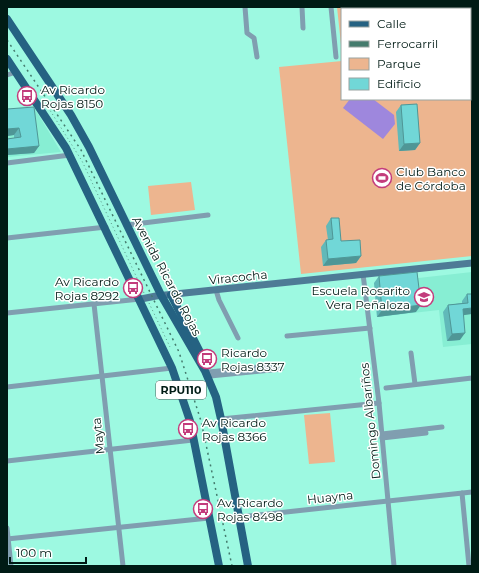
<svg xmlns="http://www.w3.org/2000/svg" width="479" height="573" viewBox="0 0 479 573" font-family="Montserrat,sans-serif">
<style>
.built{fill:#87eed3}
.green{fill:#edb58f}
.water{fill:#9e87dd}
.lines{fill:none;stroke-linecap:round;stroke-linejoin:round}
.path{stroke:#589787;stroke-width:1;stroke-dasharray:1 3;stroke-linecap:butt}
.street{stroke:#809eb0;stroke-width:5}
.secondary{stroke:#4e7b96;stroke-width:7}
.primary{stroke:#256282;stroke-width:8}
.rail{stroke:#447b6d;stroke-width:1.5;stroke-dasharray:2 4;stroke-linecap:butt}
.wall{fill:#61b9b9}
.shaded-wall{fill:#4f9696}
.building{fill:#71d7d7;stroke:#4f9696}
.labels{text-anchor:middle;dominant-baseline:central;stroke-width:3;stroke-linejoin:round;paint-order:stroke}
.shield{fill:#fff;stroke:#4c5f5b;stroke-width:1}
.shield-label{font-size:11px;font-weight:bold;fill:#001b15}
.poi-label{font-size:12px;fill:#001b15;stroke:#fff;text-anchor:start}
.street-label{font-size:12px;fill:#001b15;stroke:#fff}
</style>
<rect width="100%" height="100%" fill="#9df9e1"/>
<!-- built -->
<g class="built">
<polygon points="35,109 61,152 7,157 7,112"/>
<polygon points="472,272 472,344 443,347 439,310 377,317 374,283"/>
</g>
<!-- green -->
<g class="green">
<polygon points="337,7 441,7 441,9 342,9 342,54"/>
<polygon points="472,36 472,256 301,274 279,67 342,61 342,99 470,99 470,37"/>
<polygon points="191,182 195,210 151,215 148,186"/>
<polygon points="330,413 335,462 309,464 304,415"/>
</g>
<!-- water -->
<polygon class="water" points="350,99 373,99 394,115 395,124 383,139 343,108"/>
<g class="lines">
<!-- path -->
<g class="path">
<polyline points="7,50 9,53"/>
<polyline points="46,104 82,161 144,293"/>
<polyline points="149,303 170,347"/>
</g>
<!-- street -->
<g class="street">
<polyline points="245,7 247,33 254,38 257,57"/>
<polyline points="302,7 303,28"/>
<polyline points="331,7 336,57"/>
<polyline points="7,75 16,72"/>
<polyline points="7,163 70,155"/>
<polyline points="127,225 208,215"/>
<polyline points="7,238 106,227"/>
<polyline points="363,274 379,403 394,566"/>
<polyline points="216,290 219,300 238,338"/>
<polyline points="94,304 123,566"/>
<polyline points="7,313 140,299"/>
<polyline points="287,336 370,328"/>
<polyline points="411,353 415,384"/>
<polyline points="209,372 270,366"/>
<polyline points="210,376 281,369"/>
<polyline points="7,387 172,368"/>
<polyline points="386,388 472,378"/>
<polyline points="221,419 379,403"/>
<polyline points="382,434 442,427"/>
<polyline points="382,438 426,433"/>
<polyline points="7,461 193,440"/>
<polyline points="462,493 469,566"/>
<polyline points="239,517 472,492"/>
<polyline points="7,528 11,566"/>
<polyline points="7,539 209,518"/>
</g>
<!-- secondary -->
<polyline class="secondary" points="141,299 156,296 472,263"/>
<!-- primary -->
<g class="primary">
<polyline points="7,19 71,115 89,147 161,295 205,371 216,397 221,419 248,566"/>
<polyline points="7,59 66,148 172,368 190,421 219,566"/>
<polyline points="171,295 200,352"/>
</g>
<!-- rail -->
<polyline class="rail" points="7,40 81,150 179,352 201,421 232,566"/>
</g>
<!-- wall -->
<g class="wall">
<polygon points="401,105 420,143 415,150 399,151 396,112"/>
<polygon points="7,109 39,146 34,153 7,155 7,139 14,138 14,135 7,136"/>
<polygon points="331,218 341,241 361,256 356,263 323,266 321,247 326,240 328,240 326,226"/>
<polygon points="379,276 416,312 377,317 374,283"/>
<polygon points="472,277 472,291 471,279"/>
<polygon points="467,294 472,294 463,315 460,340 447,341 443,312 448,305 462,303 462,301"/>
</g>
<!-- shaded-wall -->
<g class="shaded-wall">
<polygon points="19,128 14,135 7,136 7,129"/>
<polygon points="420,143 415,150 399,151 404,144"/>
<polygon points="39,146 34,153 7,155 7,149"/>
<polygon points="361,256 356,263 323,266 328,259"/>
<polygon points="421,305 416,312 377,317 382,310"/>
<polygon points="472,308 472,314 458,316 463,309"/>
<polygon points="465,333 460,340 447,341 452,334"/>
</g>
<!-- building -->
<g class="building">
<polygon points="417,104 420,143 404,144 401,105"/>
<polygon points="34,107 39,146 7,149 7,139 21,137 19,128 7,129 7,109"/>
<polygon points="331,218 339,218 341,241 360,240 361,256 328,259 326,240 333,239"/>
<polygon points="417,272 421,305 382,310 379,276"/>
<polygon points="467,294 472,294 472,308 463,309 465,333 452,334 448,305 468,303"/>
</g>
<!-- icons -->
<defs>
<symbol id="bus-ring" viewBox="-11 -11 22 22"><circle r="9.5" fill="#fff" stroke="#c33c7c" stroke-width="1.5"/><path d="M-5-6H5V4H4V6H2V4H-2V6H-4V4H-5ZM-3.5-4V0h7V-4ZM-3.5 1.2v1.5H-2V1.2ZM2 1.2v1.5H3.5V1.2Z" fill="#c33c7c"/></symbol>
<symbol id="stadium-ring" viewBox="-11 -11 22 22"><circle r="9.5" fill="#fff" stroke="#c33c7c" stroke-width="1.5"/><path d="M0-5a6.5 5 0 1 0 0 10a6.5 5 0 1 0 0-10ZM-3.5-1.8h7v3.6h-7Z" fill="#c33c7c"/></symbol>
<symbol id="school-ring" viewBox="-11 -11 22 22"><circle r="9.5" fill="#fff" stroke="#c33c7c" stroke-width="1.5"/><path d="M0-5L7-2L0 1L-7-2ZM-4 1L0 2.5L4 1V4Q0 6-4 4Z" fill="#c33c7c"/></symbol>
</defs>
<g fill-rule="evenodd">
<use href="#bus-ring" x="16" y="85" width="22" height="22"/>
<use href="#stadium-ring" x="371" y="167" width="22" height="22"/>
<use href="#bus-ring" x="122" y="277" width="22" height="22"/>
<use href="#school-ring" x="413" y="286" width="22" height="22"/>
<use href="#bus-ring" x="196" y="348" width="22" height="22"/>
<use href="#bus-ring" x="177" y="418" width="22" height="22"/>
<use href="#bus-ring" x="192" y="498" width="22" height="22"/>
</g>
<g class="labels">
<!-- shield labels -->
<rect class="shield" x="156" y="381" width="50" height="18" rx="3"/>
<g class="shield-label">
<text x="181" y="390">RPU110</text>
</g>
<!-- poi labels -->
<g class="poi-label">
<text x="41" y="89">Av Ricardo<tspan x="41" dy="14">Rojas 8150</tspan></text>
<text x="396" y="171">Club Banco<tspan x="396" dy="14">de Córdoba</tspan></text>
<text x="119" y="281" text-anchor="end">Av Ricardo<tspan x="119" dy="14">Rojas 8292</tspan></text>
<text x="410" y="290" text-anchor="end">Escuela Rosarito<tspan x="410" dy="14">Vera Peñaloza</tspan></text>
<text x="221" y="352">Ricardo<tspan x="221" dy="14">Rojas 8337</tspan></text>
<text x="202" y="422">Av Ricardo<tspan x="202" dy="14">Rojas 8366</tspan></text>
<text x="217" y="502">Av. Ricardo<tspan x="217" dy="14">Rojas 8498</tspan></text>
</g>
<!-- street labels -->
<g class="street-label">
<text transform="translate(167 276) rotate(62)">Avenida Ricardo Rojas</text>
<text transform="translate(238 277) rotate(-6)">Viracocha</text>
<text transform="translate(370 421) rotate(-96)">Domingo Albariños</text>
<text transform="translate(98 436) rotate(-96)">Mayta</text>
<text transform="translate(330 497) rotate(-6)">Huayna</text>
</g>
</g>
<!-- border -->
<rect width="479" height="573" fill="none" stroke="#001b15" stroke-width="16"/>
<!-- legend -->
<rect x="341" y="8" width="130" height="92" fill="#ffffff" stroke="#99a4a1"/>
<rect x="349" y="21" width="20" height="6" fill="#256282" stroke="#99a4a1"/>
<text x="377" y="28" font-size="12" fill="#001b15">Calle</text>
<rect x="349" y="41" width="20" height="6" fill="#447b6d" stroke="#99a4a1"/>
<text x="377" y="48" font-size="12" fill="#001b15">Ferrocarril</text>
<rect x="349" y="58" width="20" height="12" fill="#edb58f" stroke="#99a4a1"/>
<text x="377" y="68" font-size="12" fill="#001b15">Parque</text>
<rect x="349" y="78" width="20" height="12" fill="#71d7d7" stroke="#99a4a1"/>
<text x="377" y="88" font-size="12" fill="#001b15">Edificio</text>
<!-- scale -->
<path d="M10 557v6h76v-6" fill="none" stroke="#001b15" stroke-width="2"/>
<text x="16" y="557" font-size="12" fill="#001b15" stroke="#ffffff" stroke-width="3" paint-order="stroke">100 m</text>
</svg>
